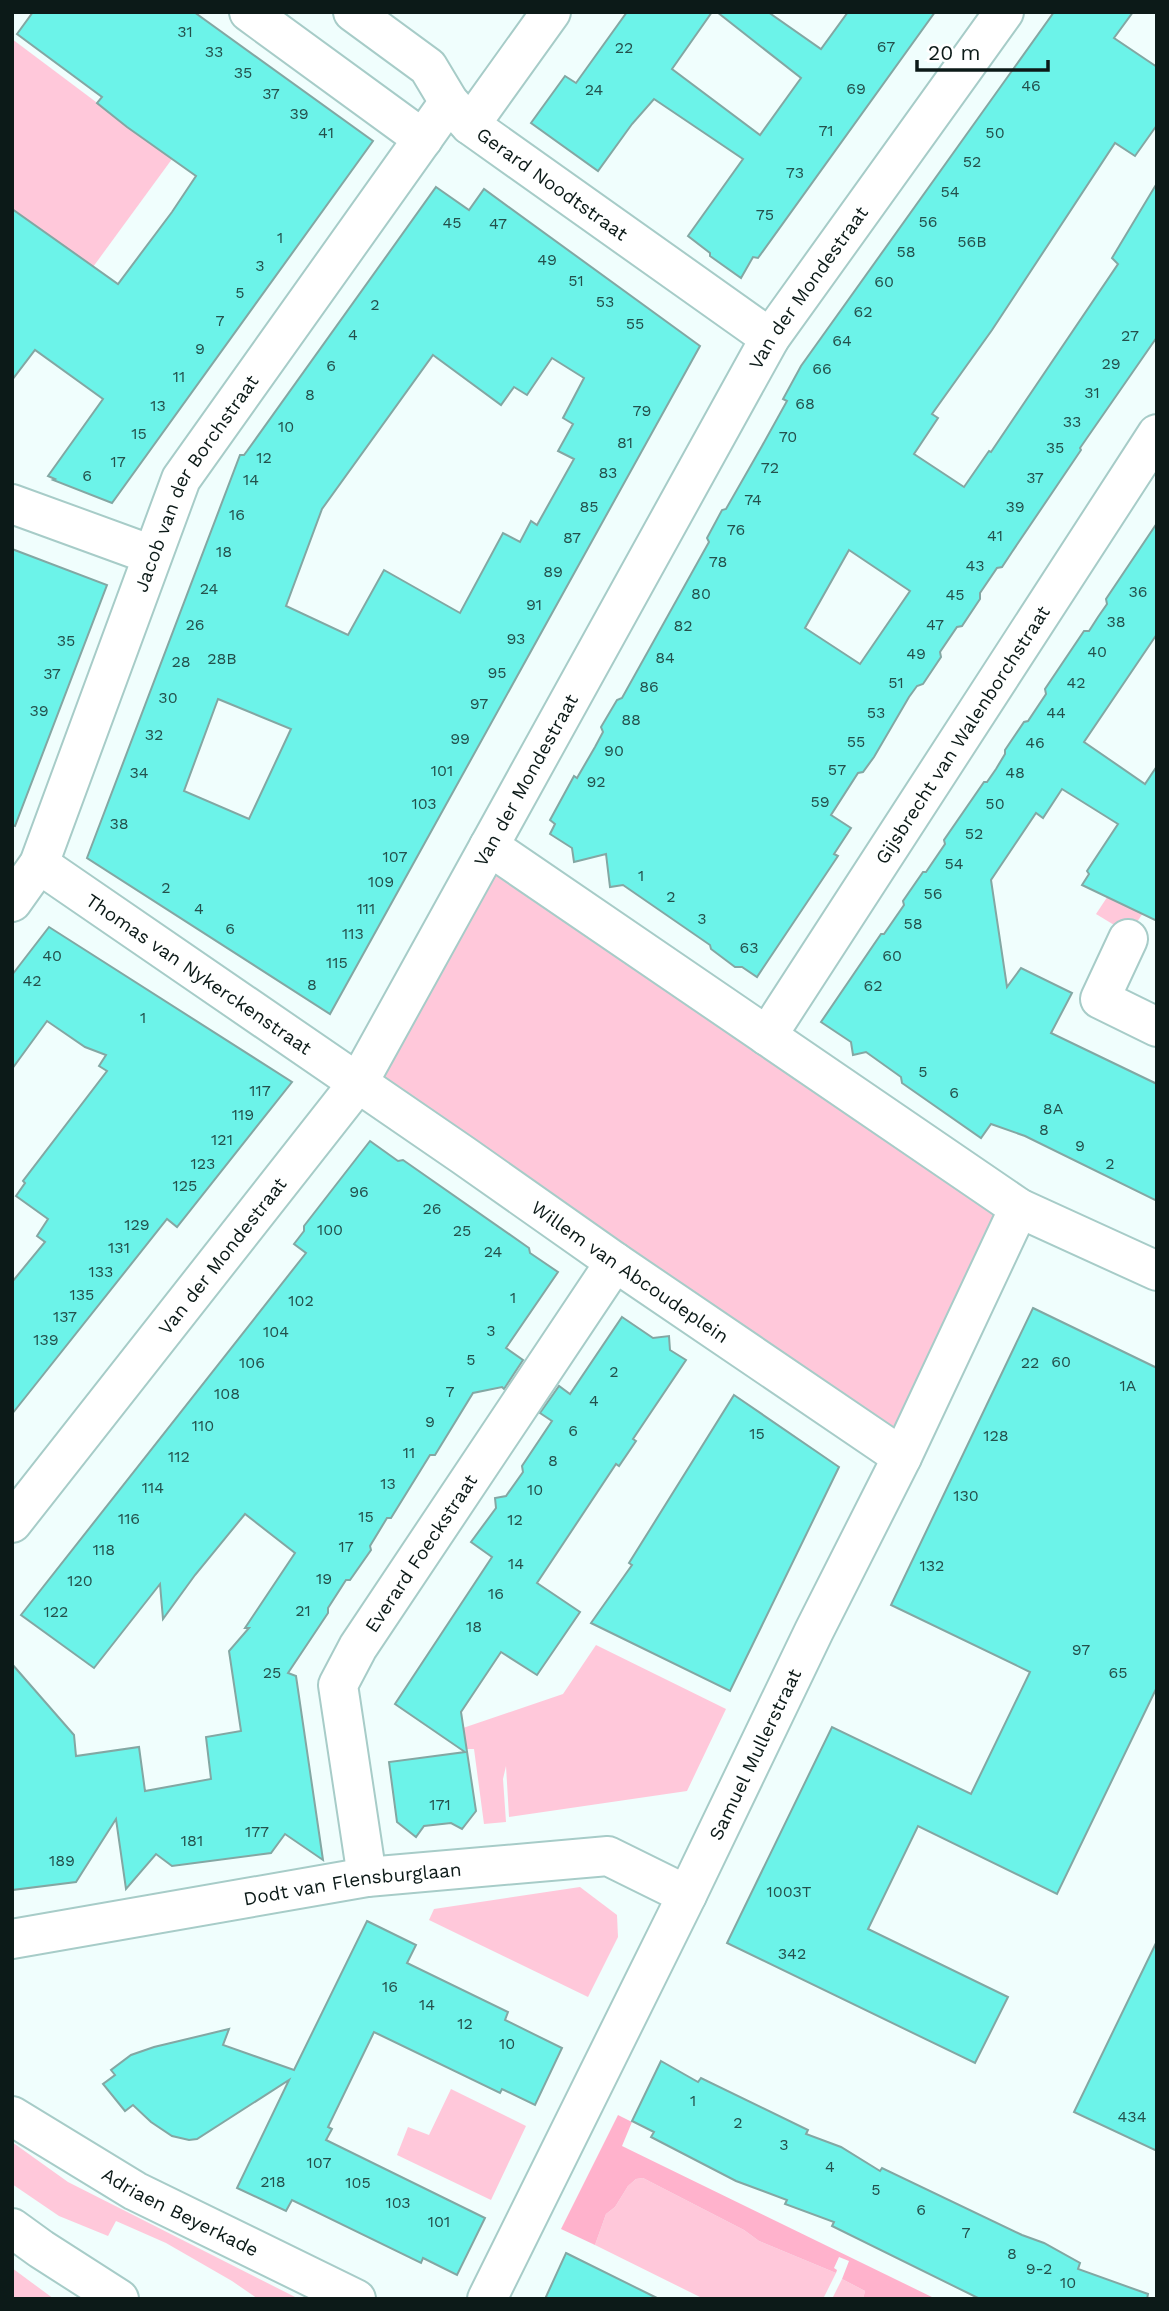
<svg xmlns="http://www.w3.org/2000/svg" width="1169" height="2311" viewBox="0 0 1169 2311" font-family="'Work Sans',sans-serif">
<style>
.green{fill:#ffc8da}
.forest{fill:#ffb2cc}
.building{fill:#6cf3e9;stroke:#83a7a3;stroke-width:2;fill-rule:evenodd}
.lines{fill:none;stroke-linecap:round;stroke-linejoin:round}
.minor-casing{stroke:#a7ccc8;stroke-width:42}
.major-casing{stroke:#a7ccc8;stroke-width:42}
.minor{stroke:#fff;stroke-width:38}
.major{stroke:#fff;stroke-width:38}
.labels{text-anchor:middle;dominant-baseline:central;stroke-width:5;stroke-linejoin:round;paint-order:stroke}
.number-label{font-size:16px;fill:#24504c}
.street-label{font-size:19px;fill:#0c1a18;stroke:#fff}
</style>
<rect width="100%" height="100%" fill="#f0fefd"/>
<!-- green -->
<g class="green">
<polygon points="12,39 172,159 93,267 12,209"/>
<polygon points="1157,822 1157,892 1129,934 1096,914"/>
<polygon points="489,846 1019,1208 902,1457 358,1083"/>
<polygon points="596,1645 726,1709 687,1791 509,1817 506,1766 503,1779 506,1822 484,1824 474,1749 467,1749 463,1728 563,1694"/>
<polygon points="580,1887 617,1915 618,1937 588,1997 429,1920 434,1909"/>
<polygon points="451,2089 526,2126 491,2200 397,2155 408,2127 429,2135"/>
<polygon points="12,2142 68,2182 299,2299 258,2299 232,2281 166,2243 116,2221 108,2236 59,2216 12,2184"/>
<polygon points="643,2178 744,2230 759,2241 836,2273 823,2299 704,2299 595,2245 606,2214 615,2207 628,2186 636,2179"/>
<polygon points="12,2268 54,2299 12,2299"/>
<polygon points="842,2279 865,2291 863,2299 832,2299"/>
</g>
<!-- forest -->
<polygon class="forest" points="618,2115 632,2122 622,2146 936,2299 863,2299 865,2291 842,2279 849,2261 839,2257 834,2268 837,2270 836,2273 759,2241 744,2230 643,2178 636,2179 628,2186 615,2207 606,2214 595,2245 561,2229"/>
<!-- building -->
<g class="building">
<polygon points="33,12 194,12 373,141 112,503 53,480 55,479 48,476 103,399 35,350 12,380 12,209 118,284 172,212 196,176 127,127 97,103 102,97 17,34"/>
<polygon points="627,12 712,12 672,69 760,135 801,78 717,12 768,12 821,49 848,12 935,12 758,258 753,257 741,278 710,256 710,253 688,236 743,159 654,99 632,124 598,171 531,123 565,76 576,83"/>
<path d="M 1054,12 L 1133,12 L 1114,38 L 1157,67 L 1157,125 L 1135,156 L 1115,143 L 992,330 L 932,414 L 938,418 L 914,454 L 964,487 L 989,451 L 991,452 L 1118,264 L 1112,258 L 1157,183 L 1157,337 L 1080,448 L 1081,450 L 1012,552 L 1002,567 L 997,568 L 980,593 L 980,599 L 962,626 L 957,627 L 940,652 L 941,657 L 923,684 L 917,686 L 909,697 L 874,757 L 863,772 L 858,773 L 831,815 L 851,828 L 834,854 L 838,856 L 757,977 L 742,967 L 735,967 L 711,949 L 710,945 L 623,885 L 610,887 L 606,854 L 574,862 L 572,848 L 550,834 L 555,824 L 550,820 L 574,776 L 577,778 L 595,747 L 603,732 L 601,727 L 617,700 L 622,698 L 709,542 L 707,538 L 722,510 L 726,509 L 762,446 L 787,401 L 783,399 L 801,366 ZM 849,550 L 910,591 L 860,664 L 805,628 Z"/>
<path d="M 436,187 L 469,210 L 484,189 L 700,346 L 330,1014 L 87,858 L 240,455 L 244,455 L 247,451 ZM 433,355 L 501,405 L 514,387 L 527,395 L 552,358 L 584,378 L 563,418 L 573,424 L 558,451 L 574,459 L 537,525 L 531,521 L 520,542 L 503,533 L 460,613 L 384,570 L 348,635 L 286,606 L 322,509 ZM 218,699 L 291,729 L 249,819 L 184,791 Z"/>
<polygon points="1157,523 1157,634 1084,742 1145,784 1157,766 1157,921 1082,885 1089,874 1087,871 1118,824 1062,789 1043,818 1036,813 991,880 1007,987 1021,968 1072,993 1051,1033 1157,1084 1157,1201 1025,1136 991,1124 981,1138 902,1083 901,1077 866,1052 853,1055 851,1042 821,1022 881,934 884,934 904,905 903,901 923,872 926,872 945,844 944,840 984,782 987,782 996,769 1005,754 1005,750 1024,722 1028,721 1046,694 1045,689 1084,631 1089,631 1098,617 1107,604 1106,599"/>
<polygon points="12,549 107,585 15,826 12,825"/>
<polygon points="49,927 292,1082 177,1227 167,1219 12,1414 12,1282 45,1242 37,1236 48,1219 16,1196 25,1183 23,1181 107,1071 99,1066 106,1055 85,1047 47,1021 12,1069 12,975"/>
<polygon points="370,1141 398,1161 403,1160 529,1248 530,1253 558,1272 506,1348 523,1360 504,1389 502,1387 473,1393 435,1455 430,1455 391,1518 387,1518 370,1546 371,1550 350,1580 346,1580 328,1608 328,1613 288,1673 296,1676 323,1860 285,1834 271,1853 172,1866 156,1854 126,1889 116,1819 76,1882 12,1890 12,1664 74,1735 76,1756 139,1747 145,1791 211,1779 206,1737 241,1731 229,1651 249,1628 245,1628 295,1553 245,1514 195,1575 163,1619 160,1584 94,1668 21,1615 306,1253 294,1244 304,1231 304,1226"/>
<polygon points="1033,1308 1157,1368 1157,1687 1057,1894 918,1826 868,1929 1008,1997 975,2063 727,1943 832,1727 971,1794 1030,1672 891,1605"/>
<polygon points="622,1317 653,1338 669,1336 670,1350 686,1360 633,1439 636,1441 619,1466 616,1464 537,1583 580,1612 537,1675 501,1652 461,1712 476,1811 462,1829 451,1823 424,1826 416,1837 397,1822 389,1762 465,1752 395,1704 492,1557 471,1542 496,1508 495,1498 506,1496 523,1472 522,1466 552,1421 540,1413 559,1386 570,1394"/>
<polygon points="734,1395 839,1467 730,1691 591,1623 632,1565 629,1563"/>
<polygon points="367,1921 416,1945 407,1963 508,2012 505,2020 562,2048 535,2105 502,2089 500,2093 374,2032 328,2127 332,2129 326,2140 485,2218 457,2275 423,2258 421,2263 292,2200 286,2211 237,2188 289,2080 197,2139 189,2140 172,2136 151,2122 133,2105 125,2111 103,2084 115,2075 111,2070 131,2055 154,2047 229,2029 223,2045 294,2070"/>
<polygon points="1157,1941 1157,2151 1074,2112"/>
<polygon points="661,2061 698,2082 701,2078 808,2130 806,2134 841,2147 880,2171 882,2168 1022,2235 1044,2243 1080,2263 1078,2269 1148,2294 1147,2299 980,2299 832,2226 834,2222 785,2204 787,2200 736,2181 651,2137 654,2132 632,2121"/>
<polygon points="566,2253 659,2299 545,2299"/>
</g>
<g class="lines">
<defs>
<g id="minor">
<polyline points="249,12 423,139"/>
<path id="s1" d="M 353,12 L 428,67 L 449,102 L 470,125 L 770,338"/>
<polyline points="470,125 551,12"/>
<polyline points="12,504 152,555"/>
<polyline points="489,846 1019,1208 1157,1271"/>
<path id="s2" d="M 39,864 L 463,1155 L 615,1262 L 902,1457"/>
<path id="s3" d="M 12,902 L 39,864 L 181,479 L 449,102"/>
<polyline points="1128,939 1100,999 1157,1027"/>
<path id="s4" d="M 767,1036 L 1157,434"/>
<path id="s5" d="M 12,1523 L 358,1083 L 770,338 L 1004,12"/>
<path id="s6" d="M 367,1877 L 338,1685 L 358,1647 L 615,1262"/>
<path id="s7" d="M 12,1939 L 367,1877 L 608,1856 L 687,1895"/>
<path id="s8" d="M 12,2116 L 135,2191 L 356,2299"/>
<path id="s9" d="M 487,2299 L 687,1895 L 814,1631 L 902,1457 L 1019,1208"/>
</g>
<polyline id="major" points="12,2228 41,2249 119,2299"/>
</defs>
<!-- minor casing -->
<use href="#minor" class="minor-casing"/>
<!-- major casing -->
<use href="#major" class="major-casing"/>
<!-- minor -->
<use href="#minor" class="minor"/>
<!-- major -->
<use href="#major" class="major"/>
</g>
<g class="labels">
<!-- number labels -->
<g class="number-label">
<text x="185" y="31">31</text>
<text x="886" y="46">67</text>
<text x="624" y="47">22</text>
<text x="214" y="51">33</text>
<text x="243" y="72">35</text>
<text x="1031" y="85">46</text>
<text x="856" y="88">69</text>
<text x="594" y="89">24</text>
<text x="271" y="93">37</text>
<text x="299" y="113">39</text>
<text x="826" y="130">71</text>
<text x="326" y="132">41</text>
<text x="995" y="132">50</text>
<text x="972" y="161">52</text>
<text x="795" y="172">73</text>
<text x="950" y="191">54</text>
<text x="765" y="214">75</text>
<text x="928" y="221">56</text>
<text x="452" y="222">45</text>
<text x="498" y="223">47</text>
<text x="280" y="237">1</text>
<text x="972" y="241">56B</text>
<text x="906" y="251">58</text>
<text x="547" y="259">49</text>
<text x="260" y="265">3</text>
<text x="576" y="280">51</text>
<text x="884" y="281">60</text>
<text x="240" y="292">5</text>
<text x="605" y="301">53</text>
<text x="375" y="304">2</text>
<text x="863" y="311">62</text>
<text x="220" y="320">7</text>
<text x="635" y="323">55</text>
<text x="353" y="334">4</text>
<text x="1130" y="335">27</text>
<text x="842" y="340">64</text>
<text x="200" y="348">9</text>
<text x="1111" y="363">29</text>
<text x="331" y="365">6</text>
<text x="822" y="368">66</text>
<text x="179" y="376">11</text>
<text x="1092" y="392">31</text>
<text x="310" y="394">8</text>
<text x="805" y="403">68</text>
<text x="158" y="405">13</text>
<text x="642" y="410">79</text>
<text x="1072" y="421">33</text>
<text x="286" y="426">10</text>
<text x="139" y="433">15</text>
<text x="788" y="436">70</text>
<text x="625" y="442">81</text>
<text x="1055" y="447">35</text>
<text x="264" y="457">12</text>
<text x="118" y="461">17</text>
<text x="770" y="467">72</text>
<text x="608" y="472">83</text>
<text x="87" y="475">6</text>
<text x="1035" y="477">37</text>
<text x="251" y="479">14</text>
<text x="753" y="499">74</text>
<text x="589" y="506">85</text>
<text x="1015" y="506">39</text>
<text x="237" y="514">16</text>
<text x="736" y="529">76</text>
<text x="995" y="535">41</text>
<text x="572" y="537">87</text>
<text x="224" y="551">18</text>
<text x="718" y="561">78</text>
<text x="975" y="565">43</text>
<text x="553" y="571">89</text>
<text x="209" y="588">24</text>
<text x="1138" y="591">36</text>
<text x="701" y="593">80</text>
<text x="955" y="594">45</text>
<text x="534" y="604">91</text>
<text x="1116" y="621">38</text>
<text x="195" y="624">26</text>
<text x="935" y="624">47</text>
<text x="683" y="625">82</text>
<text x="516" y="638">93</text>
<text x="66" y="640">35</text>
<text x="1097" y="651">40</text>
<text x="916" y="653">49</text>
<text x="665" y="657">84</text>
<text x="222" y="658">28B</text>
<text x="181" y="661">28</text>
<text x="497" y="672">95</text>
<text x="52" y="673">37</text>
<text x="896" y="682">51</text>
<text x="1076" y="682">42</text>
<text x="649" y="686">86</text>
<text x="168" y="697">30</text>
<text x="479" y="703">97</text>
<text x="39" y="710">39</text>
<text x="876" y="712">53</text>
<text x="1056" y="712">44</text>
<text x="631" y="719">88</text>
<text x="154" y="734">32</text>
<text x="460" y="738">99</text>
<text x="856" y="741">55</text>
<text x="1035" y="742">46</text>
<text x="614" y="750">90</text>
<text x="837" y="769">57</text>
<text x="442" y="770">101</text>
<text x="139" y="772">34</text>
<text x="1015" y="772">48</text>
<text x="596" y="781">92</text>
<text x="820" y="801">59</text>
<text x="424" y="803">103</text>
<text x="995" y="803">50</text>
<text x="119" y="823">38</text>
<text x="974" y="833">52</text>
<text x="395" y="856">107</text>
<text x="954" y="863">54</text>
<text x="641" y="875">1</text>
<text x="381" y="881">109</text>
<text x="166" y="887">2</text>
<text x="933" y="893">56</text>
<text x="671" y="896">2</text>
<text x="199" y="908">4</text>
<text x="366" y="908">111</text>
<text x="702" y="918">3</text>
<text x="913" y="923">58</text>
<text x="230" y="928">6</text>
<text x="353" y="933">113</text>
<text x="749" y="947">63</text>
<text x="52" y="955">40</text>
<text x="892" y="955">60</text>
<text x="337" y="962">115</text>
<text x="32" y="980">42</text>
<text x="312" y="984">8</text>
<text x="873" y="985">62</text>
<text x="143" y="1017">1</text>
<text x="923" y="1071">5</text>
<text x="260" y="1090">117</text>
<text x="954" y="1092">6</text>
<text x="1053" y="1108">8A</text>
<text x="243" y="1114">119</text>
<text x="1044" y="1129">8</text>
<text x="222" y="1139">121</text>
<text x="1080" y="1145">9</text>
<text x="203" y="1163">123</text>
<text x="1110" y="1163">2</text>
<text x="185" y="1185">125</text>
<text x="359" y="1191">96</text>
<text x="432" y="1208">26</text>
<text x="137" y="1224">129</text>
<text x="330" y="1229">100</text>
<text x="462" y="1230">25</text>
<text x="119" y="1247">131</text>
<text x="493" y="1251">24</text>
<text x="101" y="1271">133</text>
<text x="82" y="1294">135</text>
<text x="513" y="1297">1</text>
<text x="301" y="1300">102</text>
<text x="65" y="1316">137</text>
<text x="491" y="1330">3</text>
<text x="276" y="1331">104</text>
<text x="46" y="1339">139</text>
<text x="471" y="1359">5</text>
<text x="1061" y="1361">60</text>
<text x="252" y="1362">106</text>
<text x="1030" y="1362">22</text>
<text x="614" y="1371">2</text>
<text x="1128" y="1385">1A</text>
<text x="450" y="1391">7</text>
<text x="227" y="1393">108</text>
<text x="594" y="1400">4</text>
<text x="430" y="1421">9</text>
<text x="203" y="1425">110</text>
<text x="573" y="1430">6</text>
<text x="757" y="1433">15</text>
<text x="996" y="1435">128</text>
<text x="409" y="1452">11</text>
<text x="179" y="1456">112</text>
<text x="553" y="1460">8</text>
<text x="388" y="1483">13</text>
<text x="153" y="1487">114</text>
<text x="535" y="1489">10</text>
<text x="966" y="1495">130</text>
<text x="366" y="1516">15</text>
<text x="129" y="1518">116</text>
<text x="515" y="1519">12</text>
<text x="346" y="1546">17</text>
<text x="104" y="1549">118</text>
<text x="516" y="1563">14</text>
<text x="932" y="1565">132</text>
<text x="324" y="1578">19</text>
<text x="80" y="1580">120</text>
<text x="496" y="1593">16</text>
<text x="303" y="1610">21</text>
<text x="56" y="1611">122</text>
<text x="474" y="1626">18</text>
<text x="1081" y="1649">97</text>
<text x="272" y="1672">25</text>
<text x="1118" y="1672">65</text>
<text x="440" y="1804">171</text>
<text x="257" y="1831">177</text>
<text x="192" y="1840">181</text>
<text x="62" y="1860">189</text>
<text x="789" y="1891">1003T</text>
<text x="792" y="1953">342</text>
<text x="390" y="1986">16</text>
<text x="427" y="2004">14</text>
<text x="465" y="2023">12</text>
<text x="507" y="2043">10</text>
<text x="693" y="2100">1</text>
<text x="1132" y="2116">434</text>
<text x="738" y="2122">2</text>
<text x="784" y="2144">3</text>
<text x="319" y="2162">107</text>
<text x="830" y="2166">4</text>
<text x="273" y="2181">218</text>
<text x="358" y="2182">105</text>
<text x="876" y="2189">5</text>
<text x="398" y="2202">103</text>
<text x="921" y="2209">6</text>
<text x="439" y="2221">101</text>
<text x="966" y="2232">7</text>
<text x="1012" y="2253">8</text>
<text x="1039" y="2268">9-2</text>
<text x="1068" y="2282">10</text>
</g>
<!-- street labels -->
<g class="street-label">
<text stroke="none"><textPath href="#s1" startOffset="266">Gerard Noodtstraat</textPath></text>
<text stroke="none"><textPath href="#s5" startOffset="1474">Van der Mondestraat</textPath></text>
<text stroke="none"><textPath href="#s3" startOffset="460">Jacob van der Borchstraat</textPath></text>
<text stroke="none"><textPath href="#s4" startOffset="359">Gijsbrecht van Walenborchstraat</textPath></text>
<text stroke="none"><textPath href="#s5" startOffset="906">Van der Mondestraat</textPath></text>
<text stroke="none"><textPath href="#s2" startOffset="194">Thomas van Nykerckenstraat</textPath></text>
<text stroke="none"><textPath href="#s5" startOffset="340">Van der Mondestraat</textPath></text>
<text stroke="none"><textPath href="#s2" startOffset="718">Willem van Abcoudeplein</textPath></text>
<text stroke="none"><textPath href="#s6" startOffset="350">Everard Foeckstraat</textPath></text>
<text stroke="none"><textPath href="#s9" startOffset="607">Samuel Mullerstraat</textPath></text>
<text stroke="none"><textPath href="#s7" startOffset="345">Dodt van Flensburglaan</textPath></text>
<text stroke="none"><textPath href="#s8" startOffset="194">Adriaen Beyerkade</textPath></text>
</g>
</g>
<!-- border -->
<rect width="1169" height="2311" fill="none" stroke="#0c1a18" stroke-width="28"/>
<!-- scale -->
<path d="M917 60v10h131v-10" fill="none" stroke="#0c1a18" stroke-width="3.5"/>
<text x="928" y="60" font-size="21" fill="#0c1a18" stroke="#ffffff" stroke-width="5" paint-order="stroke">20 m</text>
</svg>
